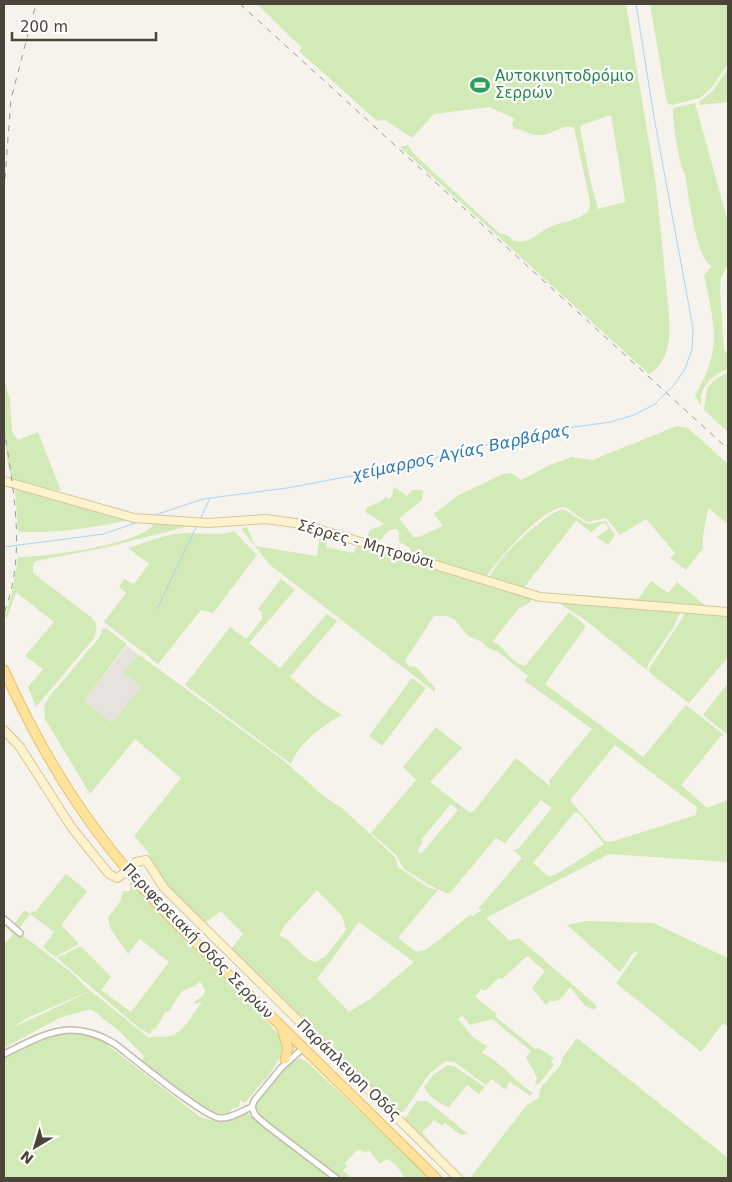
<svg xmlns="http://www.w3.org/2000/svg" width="732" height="1182" viewBox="0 0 732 1182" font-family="'DejaVu Sans',sans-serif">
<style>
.industrial{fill:#e6e2dd}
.green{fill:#d2eab5;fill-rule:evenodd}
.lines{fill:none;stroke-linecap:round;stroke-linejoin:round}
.stream{stroke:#a9d4f2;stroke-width:1}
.street-casing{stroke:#c2bbae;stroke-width:8}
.secondary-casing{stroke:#d6c79b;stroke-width:10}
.primary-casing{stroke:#e6c16a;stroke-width:11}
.street{stroke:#fff;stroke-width:5}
.secondary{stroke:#fff3cd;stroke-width:8}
.primary{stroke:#ffe39c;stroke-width:9}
.rail{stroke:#9a9a9a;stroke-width:1;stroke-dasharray:6 6;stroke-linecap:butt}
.labels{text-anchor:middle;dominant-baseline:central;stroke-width:4.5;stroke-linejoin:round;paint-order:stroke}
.leisure-label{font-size:15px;fill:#27864d;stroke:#fff;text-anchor:start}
.street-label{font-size:15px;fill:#4b4439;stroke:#fff}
.water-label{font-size:16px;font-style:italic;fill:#2e7ab2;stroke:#fff}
</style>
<rect width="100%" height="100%" fill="#f6f3ec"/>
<!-- industrial -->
<polygon class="industrial" points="127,646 138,654 123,673 141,687 113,724 84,701"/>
<!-- green -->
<g class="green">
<path d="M 257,4 L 626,4 L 656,185 L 669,315 C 670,337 670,361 649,374 L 400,147 L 408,145 L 413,153 L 499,233 L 509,236 L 512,240 C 531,246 537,231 552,226 C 566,221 576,221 589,211 L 590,201 L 574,128 C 563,123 553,134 543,135 C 531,137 525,129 515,129 L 512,126 L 514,118 L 489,107 L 434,114 L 412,138 L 385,120 L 377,121 L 299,51 L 302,48 ZM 611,115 L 625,200 L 625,202 L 598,209 L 590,180 L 580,127 L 582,125 Z"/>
<polygon points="650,4 728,4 728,64 711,88 700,98 672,105 667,103"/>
<polygon points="728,68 728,102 700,105 699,102 712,92"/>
<path d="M 695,103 L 728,222 L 728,264 L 721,278 L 720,290 L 724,350 L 728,353 L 728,369 C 710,376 699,387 701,407 L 695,395 C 723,349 714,324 704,275 L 712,266 C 697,261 688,195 686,180 C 686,174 682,170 681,165 C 677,147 673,127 673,108 Z"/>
<polygon points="728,372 728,432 704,410 707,389 713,381"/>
<path d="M 4,380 L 10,399 L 12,432 L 18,440 L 38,432 L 61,491 L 15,482 C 3,469 4,400 4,380 Z"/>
<path d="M 677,426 L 688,428 L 728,464 L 728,524 L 708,508 C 707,521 701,536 703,548 L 686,570 L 670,558 L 675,553 L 646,519 L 620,535 L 606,518 L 587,522 L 565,507 C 544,506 498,559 486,577 L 411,553 L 410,548 L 399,542 L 399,533 L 397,529 L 389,530 L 378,543 L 366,539 L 370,530 L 383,525 L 383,523 L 365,512 L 367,507 L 380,502 L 386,497 L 389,499 L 392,496 L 394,487 L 407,496 L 412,490 L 423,490 L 422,500 L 399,519 L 414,537 L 419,537 L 443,526 L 434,514 L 457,496 L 503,474 L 511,473 L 521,480 L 552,464 L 572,457 L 592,460 Z"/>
<path d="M 15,488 L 133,519 C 95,528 57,533 18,532 Z"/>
<path d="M 562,509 L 567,511 L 587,524 L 606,521 L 615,535 L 608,545 L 597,537 L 609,528 L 604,522 L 591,532 L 576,521 L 522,590 L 489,578 C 497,558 541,517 562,509 Z"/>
<path d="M 255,520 L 296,524 L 328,536 L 326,547 L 353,553 L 358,545 L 347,542 L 348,539 L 531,597 L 531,602 L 518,609 L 493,641 C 505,647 510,662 525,666 L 569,612 L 586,626 L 545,684 L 643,757 L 686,705 L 724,735 L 721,736 L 681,785 L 707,808 L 728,800 L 728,862 L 609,854 L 486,918 L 510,941 L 519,938 L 597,1006 L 594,1010 L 585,1006 L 570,987 C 564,994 562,1003 549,1001 L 547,1005 L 545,1004 L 532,988 L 545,971 L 527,956 L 502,979 L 499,978 L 485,991 L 481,989 L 475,997 L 497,1014 L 495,1016 L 535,1049 L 539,1048 L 554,1058 L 551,1062 L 554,1065 L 538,1085 L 535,1084 L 537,1078 L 526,1057 L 531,1051 L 492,1019 L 470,1025 L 462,1015 L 458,1019 L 474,1038 L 487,1046 L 482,1053 C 498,1059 516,1083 533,1093 L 530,1096 L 509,1081 L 506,1090 L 492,1079 L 486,1085 L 454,1062 L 446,1061 L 430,1073 L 404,1111 L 397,1114 L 383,1100 L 385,1093 L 383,1092 L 381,1098 L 311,1028 L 314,1026 L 312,1024 L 309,1026 L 230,950 L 243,934 L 221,911 L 205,923 L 163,884 L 147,851 L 134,836 L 181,778 L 135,739 L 90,794 L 45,719 L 44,706 L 49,697 L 99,638 L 103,628 L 106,628 L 127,644 L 84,701 L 112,723 L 141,687 L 123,673 L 138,654 L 283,760 L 326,798 L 342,808 L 395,857 L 398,867 L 427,887 L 438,890 L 398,938 L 416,952 L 426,950 L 470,915 L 473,916 L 482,910 L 478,909 L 522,858 L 513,850 L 518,849 L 552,808 L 541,800 L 505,843 L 496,838 L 449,894 L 431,886 L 404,869 L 396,855 L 371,833 L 416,780 L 403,767 L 436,727 L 462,748 L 430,782 L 469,812 L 474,811 L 516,758 L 551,787 L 549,781 L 592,729 L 525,681 L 528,676 L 498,652 L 488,648 L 482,642 L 468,636 L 455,620 L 447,616 L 434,616 L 405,661 L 409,666 L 416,667 L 435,688 L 435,692 L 270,565 L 241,529 L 247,527 L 255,546 L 317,556 L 320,533 L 276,523 L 251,522 L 240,526 ZM 615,745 L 697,807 L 696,815 L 611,842 L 605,841 L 570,800 ZM 451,804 L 458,810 L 421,854 L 417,851 L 423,842 L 421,840 ZM 575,812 L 579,813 L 604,844 L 555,875 L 548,876 L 533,863 ZM 317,890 L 342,916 L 346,930 L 325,957 L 315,962 C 300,958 294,940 279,936 L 285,925 ZM 359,922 L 414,962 L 370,999 L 349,1012 L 317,979 Z"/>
<path d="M 155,522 L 219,525 L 185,527 L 108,547 L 36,561 L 33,564 L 33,573 L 91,617 C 98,624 97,628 94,638 L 36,707 L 28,687 L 43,669 L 25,656 L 54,622 L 16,592 L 7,618 L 5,616 L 11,598 L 18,557 C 42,557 145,545 155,522 Z"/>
<path d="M 234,531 L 257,555 L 213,613 L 201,610 L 158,664 L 104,622 L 126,593 L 119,587 L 124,579 L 134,584 L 149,564 L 128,548 C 148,542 169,532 190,533 C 206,533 219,537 234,531 Z"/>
<path d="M 281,579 L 295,590 L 249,643 L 280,668 L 327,614 L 337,621 L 290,677 L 321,702 L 342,715 C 324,724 298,744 291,764 L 185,685 L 230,627 L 246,639 L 263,618 L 261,615 L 263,613 L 258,609 Z"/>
<polygon points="651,581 668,593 677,582 706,606 562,597 565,594 638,599"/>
<polygon points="563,602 681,611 674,626 648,664 647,670 584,619 563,606 561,603"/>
<polygon points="685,610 728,614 728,657 689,703 650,673 649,669 683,617"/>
<polygon points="412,678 426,688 382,746 369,736"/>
<polygon points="728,683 728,735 703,715"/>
<polygon points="66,874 87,891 61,925 79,944 55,957 43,947 54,932 30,914 20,927 13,925 25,910 30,914 33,911 35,912"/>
<path d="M 130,880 C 179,934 235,981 281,1038 C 288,1061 258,1085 245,1103 L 240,1100 L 239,1107 L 233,1108 L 228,1113 L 217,1114 L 210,1112 L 142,1061 L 144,1056 L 119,1031 L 91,1009 L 59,1018 L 4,1048 L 4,945 L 13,934 L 4,926 L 4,921 L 72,973 L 90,991 L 27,1018 L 12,1028 L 91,991 L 149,1038 C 157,1035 165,1038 173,1035 C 185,1030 194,1012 202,1002 L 196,1004 L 194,1002 L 204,995 L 205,990 L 200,981 L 195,986 L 182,991 L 169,1011 L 165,1012 L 156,1029 L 154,1028 L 150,1034 L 139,1028 L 57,958 L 81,946 L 111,977 L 101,990 L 131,1012 L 169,962 L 140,939 L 128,954 L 110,928 L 108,917 L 120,902 L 123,891 L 130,891 Z"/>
<polygon points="586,921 653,923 728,958 728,1026 723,1023 701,1052 616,983 638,952 637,951 632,954 620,972 567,925"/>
<path d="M 62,1032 L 84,1033 L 100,1039 L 200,1117 C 218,1123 230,1123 247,1113 L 332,1178 L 4,1178 L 4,1057 L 50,1035 Z"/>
<polygon points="577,1038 728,1158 728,1178 470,1178 526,1106 538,1098 541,1087 560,1066 563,1057"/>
<path d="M 300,1058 L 307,1062 L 430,1178 L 404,1178 C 401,1170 394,1162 386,1159 L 380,1164 L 369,1150 L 366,1153 L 361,1150 L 356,1151 L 345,1163 L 347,1166 L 343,1171 L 352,1178 L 340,1178 L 258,1116 L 254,1110 L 257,1102 L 290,1064 Z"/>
<path d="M 448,1065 L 455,1067 L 485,1087 L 479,1094 L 467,1085 L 449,1107 C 440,1104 427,1096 424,1087 L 433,1075 Z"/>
<polygon points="417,1101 427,1101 468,1134 461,1135 445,1123 442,1126 434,1120 428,1127 423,1130 423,1134 435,1147 433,1149 404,1120"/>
</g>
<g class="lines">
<!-- stream -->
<g class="stream">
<polyline points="155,515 203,499 287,488 399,467 538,432 611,422 634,415 655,404 674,385 685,369 692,349 693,328 654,117 636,4"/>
<polyline points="200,520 210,498"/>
<polyline points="4,547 104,534 138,522"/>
<polyline points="157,609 197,525"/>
</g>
<defs>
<g id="street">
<polyline points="4,919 20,933"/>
<polyline points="303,1048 281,1068 254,1101 252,1107 255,1115 265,1124 336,1178"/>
<path d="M 4,1054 C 45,1034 71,1017 115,1044 C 132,1057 203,1116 219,1118 C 231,1119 241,1111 252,1107"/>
</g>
<g id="secondary">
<polyline points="4,481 134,518 208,523 266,519 302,524 540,597 728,612"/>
<polyline points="4,730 20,747 72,828 109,874 117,878 123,874"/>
<polyline points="136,862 146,860 164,888 458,1178"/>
</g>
<g id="primary">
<path d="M 4,670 C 49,769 98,844 175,922 L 436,1178"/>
<polyline points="282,1029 288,1048 285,1059"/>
</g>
</defs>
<!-- street casing -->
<use href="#street" class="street-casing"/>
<!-- secondary casing -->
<use href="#secondary" class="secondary-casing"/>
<!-- primary casing -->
<use href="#primary" class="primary-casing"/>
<!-- street -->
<use href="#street" class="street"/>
<!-- secondary -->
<use href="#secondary" class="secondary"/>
<!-- primary -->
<use href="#primary" class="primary"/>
<!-- rail -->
<g class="rail">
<polyline points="240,4 728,449"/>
<polyline points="4,191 11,99 36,4"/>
<path d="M 4,428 C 13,488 27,555 4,613"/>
</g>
</g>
<!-- icons -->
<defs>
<symbol id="stadium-bare" viewBox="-9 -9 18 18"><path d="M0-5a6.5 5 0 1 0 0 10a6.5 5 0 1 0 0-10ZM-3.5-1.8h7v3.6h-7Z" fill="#2e9e5b" stroke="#fff" stroke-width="2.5" paint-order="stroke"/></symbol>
</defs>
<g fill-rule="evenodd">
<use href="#stadium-bare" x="466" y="71" width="28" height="28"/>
</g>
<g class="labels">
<!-- leisure labels -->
<g class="leisure-label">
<text x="495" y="76">Αυτοκινητοδρόμιο<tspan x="495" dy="17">Σερρών</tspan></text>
</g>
<!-- street labels -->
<g class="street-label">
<text transform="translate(366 544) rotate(16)">Σέρρες - Μητρούσι</text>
<text transform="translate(198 941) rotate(46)">Περιφερειακή Οδός Σερρών</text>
<text transform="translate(349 1070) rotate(44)">Παράπλευρη Οδός</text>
</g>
<!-- water labels -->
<g class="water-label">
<text transform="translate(461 452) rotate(-12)">χείμαρρος Αγίας Βαρβάρας</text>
</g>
</g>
<!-- border -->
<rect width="732" height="1182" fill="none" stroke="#4b4439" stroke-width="10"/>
<!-- north arrow -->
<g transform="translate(35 1147) rotate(218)" stroke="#ffffff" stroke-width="4" paint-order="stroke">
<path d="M0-4L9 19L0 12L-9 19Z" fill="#4b4439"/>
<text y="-8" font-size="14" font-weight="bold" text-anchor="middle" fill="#4b4439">N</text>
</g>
<!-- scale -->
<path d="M12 32v8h144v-8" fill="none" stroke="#4b4439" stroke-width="2.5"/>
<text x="20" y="32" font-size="15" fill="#4b4439" stroke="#ffffff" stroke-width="4" paint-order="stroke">200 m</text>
</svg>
